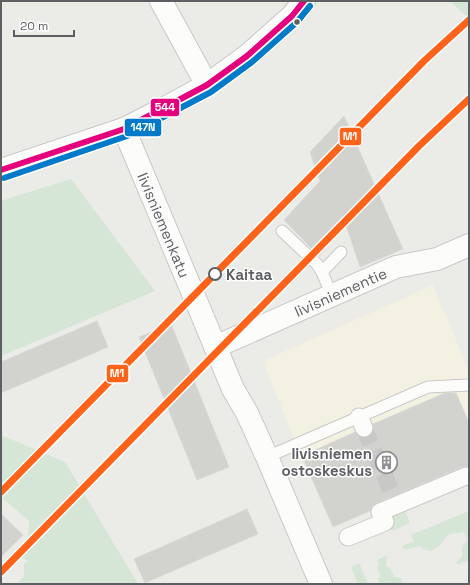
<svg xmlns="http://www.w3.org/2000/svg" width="470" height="585" viewBox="0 0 470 585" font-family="'Space Grotesk',sans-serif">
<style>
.commercial{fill:#f3f2e2}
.green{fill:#d6e6d6}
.building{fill:#d2d2cf;stroke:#dadad6}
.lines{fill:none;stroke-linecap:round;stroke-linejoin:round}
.pedestrian-tunnel{stroke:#c8c8c6;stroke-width:17;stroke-dasharray:17 8;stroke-linecap:butt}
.service-casing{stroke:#c9c9c8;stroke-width:13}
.pedestrian-casing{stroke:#c9c9c8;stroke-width:19}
.minor-casing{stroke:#c9c9c8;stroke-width:24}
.secondary-casing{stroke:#c7c7c7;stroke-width:24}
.service{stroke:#fcfcfb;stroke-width:11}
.pedestrian{stroke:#fcfcfb;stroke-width:17}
.minor{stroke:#fcfcfb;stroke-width:22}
.secondary{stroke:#fcfcfb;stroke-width:22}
.bus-1-casing{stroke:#fff;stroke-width:9}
.bus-2-casing{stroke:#fff;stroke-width:9}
.bus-1{stroke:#e5007d;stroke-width:6}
.bus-2{stroke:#007ac9;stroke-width:6}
.metro-1-casing{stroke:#fff;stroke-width:10}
.metro-1{stroke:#ff6319;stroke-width:7}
.bus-dot{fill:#5d5f63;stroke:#fff;stroke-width:1.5}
.stop-dot{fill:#fff;stroke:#5d5f63;stroke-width:2}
.labels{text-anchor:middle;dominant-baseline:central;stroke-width:3;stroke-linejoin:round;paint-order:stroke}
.street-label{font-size:15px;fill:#5d5f63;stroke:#fff}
.stop-label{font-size:15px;font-weight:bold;fill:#5d5f63;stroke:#fff;text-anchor:start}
.poi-label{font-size:15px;font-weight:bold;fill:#5d5f63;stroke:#fff;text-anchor:end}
.line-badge{stroke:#fff;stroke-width:1.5}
.badge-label{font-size:11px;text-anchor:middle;font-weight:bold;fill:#fff}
</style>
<rect width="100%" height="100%" fill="#ebebe7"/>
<!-- commercial -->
<polygon class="commercial" points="433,285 469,371 469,468 333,527 292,434 263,361"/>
<!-- green -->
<g class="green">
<polygon points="450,1 469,1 469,19"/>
<polygon points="71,179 155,291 1,356 1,201"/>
<polygon points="1,435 65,462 138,584 17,584 24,576 24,564 27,561 19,555 28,538 29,521 1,497"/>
<polygon points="405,510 410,523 392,531 387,517"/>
<path d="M 469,511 L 469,560 L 458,565 L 456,562 L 462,557 C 462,549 462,544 468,540 L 464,532 L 449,534 L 438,547 L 430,551 L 425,550 L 419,546 L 405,550 L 402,546 L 414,541 L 411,535 Z"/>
<polygon points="387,555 386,566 390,568 395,577 401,578 402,582 407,584 380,584 378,578 381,577 377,567 379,566 377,560"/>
<polygon points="359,563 368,584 358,584 351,567"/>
</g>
<!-- building -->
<g class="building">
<polygon points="344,116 403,249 360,267 346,225 319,256 284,220 320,181 310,152"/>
<polygon points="97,321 108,347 1,393 1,362"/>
<polygon points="171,324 229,467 197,480 139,337"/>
<polygon points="445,393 456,393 469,423 469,467 462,467 376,503 372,506 370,511 333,527 302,456 355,432 359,436 363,438 368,437 372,433 374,429 373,424"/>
<polygon points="247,509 258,534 145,583 134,559"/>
<polygon points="1,514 23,535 1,557"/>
</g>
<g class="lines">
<!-- pedestrian-tunnel -->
<polyline class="pedestrian-tunnel" points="364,428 395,500"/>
<defs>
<g id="service">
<polyline points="282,231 317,264 322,272 332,296"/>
<polyline points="322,272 341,252"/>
<polyline points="267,457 428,387 469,385"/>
</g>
<g id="pedestrian">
<polyline points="359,417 364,428"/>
<polyline points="348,537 385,522 380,512 466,476"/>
</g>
<g id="minor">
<polyline points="161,1 207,85"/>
<path id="s1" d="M 124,129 L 233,389 L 247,413 L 267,457 L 321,584"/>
<path id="s2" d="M 215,347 L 396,267 L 437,259 L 469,245"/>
</g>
<polyline id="secondary" points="1,170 124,129 167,107 207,85 247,56 292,16 304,1"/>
</defs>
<!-- service casing -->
<use href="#service" class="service-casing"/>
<!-- pedestrian casing -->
<use href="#pedestrian" class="pedestrian-casing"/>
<!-- minor casing -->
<use href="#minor" class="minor-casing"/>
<!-- secondary casing -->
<use href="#secondary" class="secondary-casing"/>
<!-- service -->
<use href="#service" class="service"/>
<!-- pedestrian -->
<use href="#pedestrian" class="pedestrian"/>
<!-- minor -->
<use href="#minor" class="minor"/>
<!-- secondary -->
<use href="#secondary" class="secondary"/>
<defs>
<polyline id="bus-1" points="1,170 124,129 207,85 247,56 292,16 304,1"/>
<polyline id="bus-2" points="4,178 127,136 211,92 252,62 297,22 310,6"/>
</defs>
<!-- bus-1 casing -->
<use href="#bus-1" class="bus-1-casing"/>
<!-- bus-2 casing -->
<use href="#bus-2" class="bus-2-casing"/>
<!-- bus-1 -->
<use href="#bus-1" class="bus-1"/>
<!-- bus-2 -->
<use href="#bus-2" class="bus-2"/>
<defs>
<g id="metro-1">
<polyline points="1,492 424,61 469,20"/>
<polyline points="1,572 419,146 469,99"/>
</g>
</defs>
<!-- metro-1 casing -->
<use href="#metro-1" class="metro-1-casing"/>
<!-- metro-1 -->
<use href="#metro-1" class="metro-1"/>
</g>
<!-- icons -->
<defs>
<symbol id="building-ring" viewBox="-11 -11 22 22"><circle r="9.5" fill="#fff" stroke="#8f9091" stroke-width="1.5"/><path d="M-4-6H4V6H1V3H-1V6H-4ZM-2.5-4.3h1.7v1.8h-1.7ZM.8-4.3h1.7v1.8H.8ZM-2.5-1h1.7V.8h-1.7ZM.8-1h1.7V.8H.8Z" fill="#8f9091"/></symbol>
</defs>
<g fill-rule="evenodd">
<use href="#building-ring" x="374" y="450" width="25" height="25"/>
</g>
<!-- markers -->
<circle class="bus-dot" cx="297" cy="22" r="3.5"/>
<circle class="stop-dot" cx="215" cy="274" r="6"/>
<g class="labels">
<!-- street labels -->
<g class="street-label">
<text stroke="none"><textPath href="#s1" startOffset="104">Iivisniemenkatu</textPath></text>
<text stroke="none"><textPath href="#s2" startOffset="137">Iivisniementie</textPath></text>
</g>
<!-- stop labels -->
<g class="stop-label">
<text x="226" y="274">Kaitaa</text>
</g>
<!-- poi labels -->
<g class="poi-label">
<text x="372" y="453">Iivisniemen<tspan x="372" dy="17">ostoskeskus</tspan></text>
</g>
</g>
<g class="line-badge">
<rect x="150" y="98" width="30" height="19" rx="4" fill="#e5007d"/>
<rect x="124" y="118" width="38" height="19" rx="4" fill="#007ac9"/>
<rect x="339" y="127" width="23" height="19" rx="4" fill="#ff6319"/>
<rect x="106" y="364" width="23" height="19" rx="4" fill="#ff6319"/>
</g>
<g class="badge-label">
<text x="165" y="111">544</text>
<text x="143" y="131">147N</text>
<text x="350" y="140">M1</text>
<text x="117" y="377">M1</text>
</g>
<!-- border -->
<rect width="470" height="585" fill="none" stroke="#5d5f63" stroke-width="4"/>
<!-- scale -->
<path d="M14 30v6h60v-6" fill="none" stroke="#5d5f63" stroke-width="2"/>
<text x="20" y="30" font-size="12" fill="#5d5f63" stroke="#ffffff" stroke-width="3" paint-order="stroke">20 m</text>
</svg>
